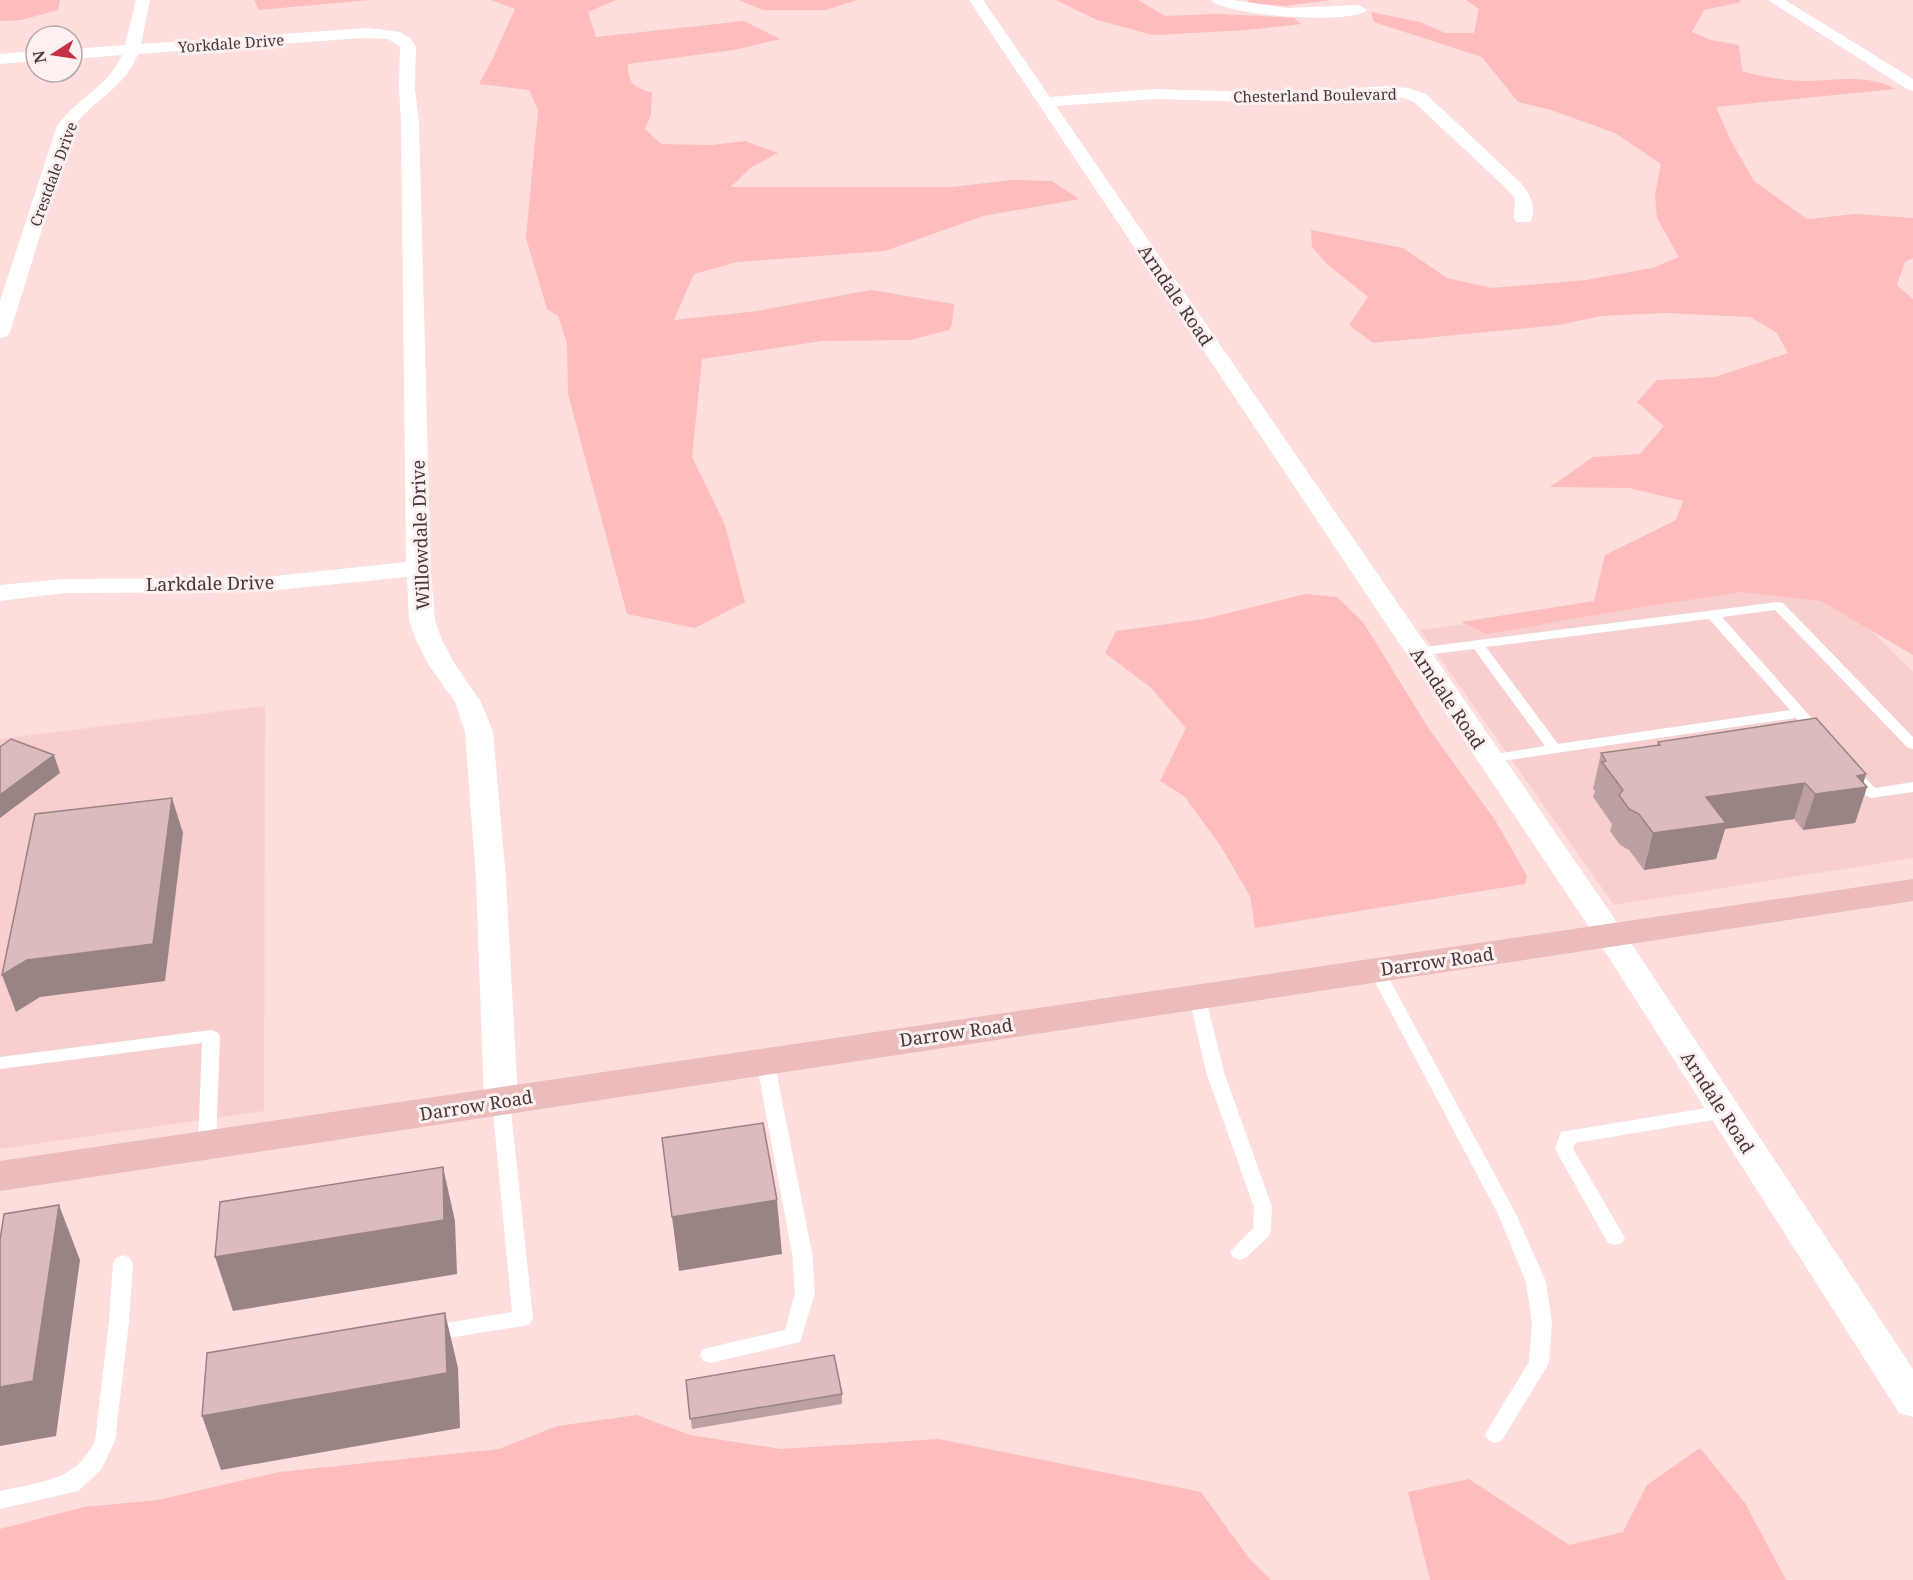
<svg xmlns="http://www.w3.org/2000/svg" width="1913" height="1580" viewBox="0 0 1913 1580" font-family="'Noto Serif',serif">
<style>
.built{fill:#f8cfce}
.green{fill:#febcbc}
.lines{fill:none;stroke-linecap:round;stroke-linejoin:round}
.service{fill:#fff;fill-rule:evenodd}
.minor{fill:#fff;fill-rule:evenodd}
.primary{fill:#ecbbbb;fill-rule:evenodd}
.wall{fill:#bca1a1}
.shaded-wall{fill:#998383}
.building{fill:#dbbbbb;stroke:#998383;stroke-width:1.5}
.labels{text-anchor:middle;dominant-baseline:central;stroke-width:6;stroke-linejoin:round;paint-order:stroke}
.far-street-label{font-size:15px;fill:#453838;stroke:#fdf0f0}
.street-label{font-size:18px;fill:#453838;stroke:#fdf0f0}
</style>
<rect width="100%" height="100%" fill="#fedddd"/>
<!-- built -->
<g class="built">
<polygon points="1819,579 1913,672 1913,858 1614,905 1420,630"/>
<polygon points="265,706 264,1111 0,1149 0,739"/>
</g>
<!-- green -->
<g class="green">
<polygon points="0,0 60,0 58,10 21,20 0,21"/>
<polygon points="254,0 370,0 259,10"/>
<path d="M 491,0 L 616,0 L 588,12 L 596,37 L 744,21 L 780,39 L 734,50 L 628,64 C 628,84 634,87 652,93 L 651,115 L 645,129 L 661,144 L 712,145 L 745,141 L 778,153 L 750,168 L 731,187 L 951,187 L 1013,180 L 1052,181 L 1079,199 L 983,216 L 885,251 L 737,262 L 694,274 L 674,320 L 757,311 L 871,290 L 954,304 L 952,324 L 949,330 L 910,340 L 822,341 L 702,359 L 692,457 L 725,525 L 745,602 L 695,628 L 627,614 L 568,394 L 567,343 L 558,316 L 547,309 L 526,238 L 538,110 L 529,90 L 479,84 L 492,60 L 515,9 Z"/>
<polygon points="739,0 857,0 826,10 763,10"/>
<polygon points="1056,0 1138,0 1165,16 1215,14 1263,16 1294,18 1301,24 1248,30 1153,35 1097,20"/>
<polygon points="1248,0 1332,0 1285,6 1249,3"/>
<path d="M 1466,0 L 1740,0 L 1741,2 L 1704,10 L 1692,32 L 1711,40 L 1739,45 L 1742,71 C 1762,77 1782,80 1802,81 C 1834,81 1866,73 1895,89 L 1716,107 L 1731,141 L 1754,181 L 1807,219 L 1856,214 L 1913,218 L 1913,258 L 1905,262 L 1897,285 L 1913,299 L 1913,655 L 1821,601 L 1742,592 L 1641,607 L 1487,634 L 1461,622 L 1594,601 L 1605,555 L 1676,520 L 1683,501 L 1629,488 L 1550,487 L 1593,457 L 1640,454 L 1664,426 L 1637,402 L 1657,380 L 1715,377 L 1788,353 L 1776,332 L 1750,317 L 1665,313 L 1601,316 L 1559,325 L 1373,343 L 1349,325 L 1368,297 L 1326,263 L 1312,247 L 1311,230 L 1403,248 L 1447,278 L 1492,288 L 1586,280 L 1652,268 L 1679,257 L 1657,218 L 1655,194 L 1661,164 L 1615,133 L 1551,110 L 1518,102 L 1482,57 L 1374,22 L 1371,12 L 1420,22 L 1445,33 L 1474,33 L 1479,9 Z"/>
<polygon points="1306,594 1337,597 1363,622 1429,729 1495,820 1527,876 1525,884 1255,928 1250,896 1220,845 1184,796 1160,781 1186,728 1150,687 1105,653 1116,631 1204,619"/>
<polygon points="637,1415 690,1435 781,1449 939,1439 1201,1492 1248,1557 1271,1580 0,1580 0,1529 84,1507 158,1500 279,1472 499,1449 557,1426"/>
<polygon points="1700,1448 1745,1503 1786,1580 1430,1580 1408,1492 1469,1479 1569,1545 1623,1532 1647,1485"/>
</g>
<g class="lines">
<!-- service -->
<g class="service">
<path d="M 1778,602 L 1783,603 L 1913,737 L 1913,749 L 1908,748 L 1775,610 L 1722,617 L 1823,731 L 1825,734 L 1823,737 L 1813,737 L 1796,718 L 1489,763 L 1484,762 L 1482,759 L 1484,756 L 1545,746 L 1474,649 L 1417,656 L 1410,652 L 1417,648 ZM 1709,619 L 1790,710 L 1558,744 L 1486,647 Z"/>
<polygon points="1854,769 1859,771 1875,788 1913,782 1913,792 1871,798 1866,796 1847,774"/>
<polygon points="1376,963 1382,965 1384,969 1516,1214 1546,1282 1552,1324 1549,1363 1502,1440 1495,1443 1488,1440 1485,1434 1529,1362 1532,1324 1526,1282 1498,1214 1368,969 1370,965"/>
<polygon points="1197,990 1203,992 1205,996 1224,1072 1272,1207 1271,1231 1269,1236 1247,1257 1240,1260 1233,1257 1230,1252 1253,1228 1254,1207 1206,1072 1189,996 1191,992"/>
<polygon points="211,1030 217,1032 220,1036 216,1145 213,1150 207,1152 201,1150 198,1145 202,1043 0,1069 0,1057"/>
<polygon points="765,1054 771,1056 774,1060 812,1253 815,1293 800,1342 710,1363 703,1361 700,1355 703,1349 785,1330 795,1293 792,1253 756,1060 759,1056"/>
<polygon points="501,1094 507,1096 510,1101 533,1318 530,1324 523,1326 430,1341 423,1339 420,1333 423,1327 512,1312 492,1101 495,1096"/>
<polygon points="1725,1105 1731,1107 1734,1112 1731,1117 1575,1143 1573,1149 1625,1238 1622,1243 1615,1245 1608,1243 1555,1149 1561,1132"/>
<path d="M 123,1255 L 130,1258 L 133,1263 L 129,1322 L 115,1441 L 101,1470 L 78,1491 L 0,1509 L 0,1491 C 41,1481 74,1483 95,1441 L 109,1322 L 113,1263 L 116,1258 Z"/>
</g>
<!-- minor -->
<g class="minor">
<path d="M 136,0 L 150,0 L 141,44 L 369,28 L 400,32 L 410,38 L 416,46 L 415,88 L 419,123 L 431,575 L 435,620 L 441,638 L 454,663 L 481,702 L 493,732 L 506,879 L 518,1101 L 513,1110 L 501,1113 L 489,1110 L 484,1101 L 476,879 L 465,732 L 455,702 L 428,664 L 415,638 L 409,620 L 407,577 L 256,592 L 65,593 L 0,601 L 0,585 L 65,579 L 256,578 L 406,562 L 401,123 L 399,88 L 400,46 L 388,39 L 363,38 L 138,54 C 124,89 95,98 74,126 L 10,332 L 7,336 L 0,338 L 0,301 L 57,126 C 76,99 109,86 122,55 L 72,59 L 72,49 L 125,45 Z"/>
<path d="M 969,0 L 983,0 L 1050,97 L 1156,89 L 1289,93 L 1386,86 L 1407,88 L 1426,94 L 1521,183 C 1530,195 1538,207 1530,222 L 1516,222 L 1514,218 L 1515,199 L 1509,191 L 1414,102 L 1404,98 L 1386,96 L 1289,103 L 1156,99 L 1056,106 L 1621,928 L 1913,1369 L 1913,1417 L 1899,1413 L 1599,942 Z"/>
<path d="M 1211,0 L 1233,0 L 1288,8 L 1359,5 L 1367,10 C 1353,25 1225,16 1211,0 Z"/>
<polygon points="1768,0 1785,0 1913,79 1913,91 1907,89"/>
<polygon points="36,51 36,61 0,64 0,54"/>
</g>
<!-- primary -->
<polygon class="primary" points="1913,879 1913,901 0,1191 0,1161"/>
</g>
<!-- wall -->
<g class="wall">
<polygon points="1658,742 1864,783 1867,787 1855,823 1803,830 1794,819 1725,829 1716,859 1644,870 1629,850 1620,845 1610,831 1612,824 1593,797 1595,791 1593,789 1601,753 1657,746"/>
<polygon points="686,1380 842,1394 842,1404 692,1429"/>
</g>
<!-- shaded-wall -->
<g class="shaded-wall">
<polygon points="54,755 60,773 0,818 0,795"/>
<polygon points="1866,774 1862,788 1867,787 1855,823 1803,830 1815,794 1857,776"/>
<polygon points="1805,783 1794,819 1725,829 1716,859 1644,870 1653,833 1706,797"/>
<polygon points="172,798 183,833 165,981 40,997 16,1012 2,975"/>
<polygon points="443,1167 455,1221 457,1274 233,1311 215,1257"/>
<polygon points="777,1200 782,1254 679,1271 672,1217"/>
<polygon points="59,1205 80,1260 56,1436 0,1446 0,1387"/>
<polygon points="445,1313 458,1368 460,1428 221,1470 202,1416"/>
</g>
<!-- building -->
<g class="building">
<polygon points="1816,718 1866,774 1857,776 1867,787 1815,794 1805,783 1706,797 1726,823 1653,833 1639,814 1629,809 1619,795 1623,790 1602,762 1606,761 1601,753 1660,745 1658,742"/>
<polygon points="11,739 54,755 0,795 0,747"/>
<polygon points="172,798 153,944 27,960 2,975 35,814"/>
<polygon points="763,1123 777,1200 672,1217 662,1138"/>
<polygon points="443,1167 444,1220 215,1257 220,1202"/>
<polygon points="59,1205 33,1381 0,1387 0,1240 4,1214"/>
<polygon points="445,1313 447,1373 202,1416 207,1353"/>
<polygon points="834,1355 842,1394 690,1419 686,1380"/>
</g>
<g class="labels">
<!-- far-street labels -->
<g class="far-street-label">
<text transform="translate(231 43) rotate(-4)">Yorkdale Drive</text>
<text transform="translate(1315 95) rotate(-1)">Chesterland Boulevard</text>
<text transform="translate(53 174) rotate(-70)">Crestdale Drive</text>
</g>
<!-- street labels -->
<g class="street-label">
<text transform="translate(1176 295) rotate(56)">Arndale Road</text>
<text transform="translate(420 535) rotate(-92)">Willowdale Drive</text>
<text transform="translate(210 583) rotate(-1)">Larkdale Drive</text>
<text transform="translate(1448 698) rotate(56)">Arndale Road</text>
<text transform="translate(1437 961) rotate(-8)">Darrow Road</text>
<text transform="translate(956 1032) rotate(-8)">Darrow Road</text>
<text transform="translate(1718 1102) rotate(57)">Arndale Road</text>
<text transform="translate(476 1105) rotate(-9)">Darrow Road</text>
</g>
</g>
<!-- north arrow -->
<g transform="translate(54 54) rotate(258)"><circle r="28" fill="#fdf0f0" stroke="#b3a6a6" stroke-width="1.5"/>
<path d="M0-4.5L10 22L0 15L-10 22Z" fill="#c23244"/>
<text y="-9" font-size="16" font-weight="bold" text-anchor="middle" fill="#453838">N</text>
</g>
</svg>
